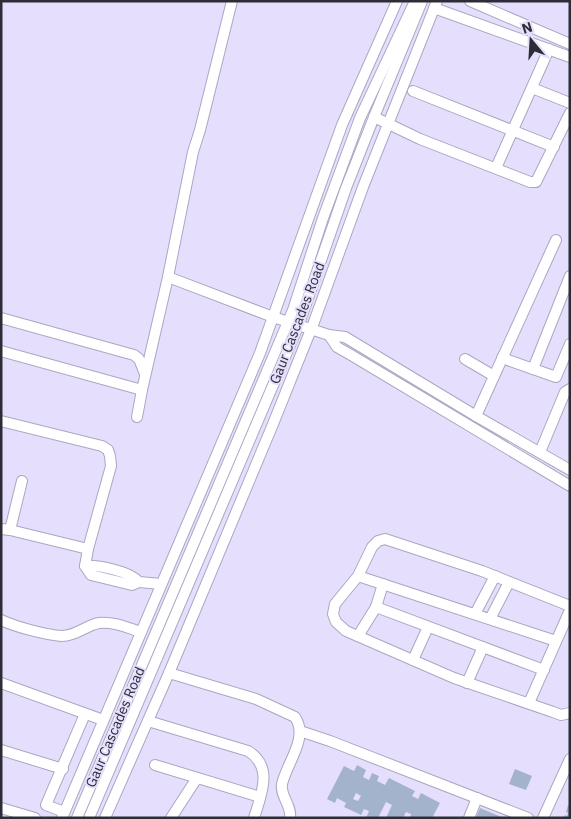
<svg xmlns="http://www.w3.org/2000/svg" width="571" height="819" viewBox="0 0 571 819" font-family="'IBM Plex Sans',sans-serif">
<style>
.building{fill:#a3b3cc;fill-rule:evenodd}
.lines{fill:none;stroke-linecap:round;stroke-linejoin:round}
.minor-casing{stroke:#aba6c2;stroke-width:12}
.minor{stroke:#fff;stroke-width:10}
.labels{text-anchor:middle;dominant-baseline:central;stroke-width:4;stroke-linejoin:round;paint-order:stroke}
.street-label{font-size:14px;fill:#2e2c37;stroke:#e5dffd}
</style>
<rect width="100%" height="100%" fill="#e5dffd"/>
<!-- building -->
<g class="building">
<path d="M 357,765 L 366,770 L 363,777 L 369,780 L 372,773 L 379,776 L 377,781 L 385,785 L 389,778 L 415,791 L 412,796 L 418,799 L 421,793 L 440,803 L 432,818 L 410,818 L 411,814 L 406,812 L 403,818 L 386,818 L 392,805 L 386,802 L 378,818 L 366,818 L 369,811 L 364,809 L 361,815 L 344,807 L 346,803 L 337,798 L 335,803 L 327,799 L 344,766 L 354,771 ZM 356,793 L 361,796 L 358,801 L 353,799 Z"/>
<polygon points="515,769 532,776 526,790 509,784"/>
<polygon points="568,805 570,806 570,818 564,818 565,815 567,816 568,813 566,812"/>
<polygon points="480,808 504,818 476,818"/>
</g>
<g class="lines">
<defs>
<g id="minor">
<polyline points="470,1 570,44"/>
<polyline points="434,8 570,57"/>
<polyline points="532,88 570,103"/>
<polyline points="413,91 554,147"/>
<polyline points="374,117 420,139 530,182 536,182 570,113"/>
<polyline points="496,168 549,49"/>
<polyline points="168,277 273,317 329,335 345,337 476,416 570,470"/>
<polyline points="1,318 134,355 139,359 145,374"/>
<polyline points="329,335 337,347 351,355 570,486"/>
<polyline points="1,351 142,390 168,277 193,152 200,130 232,1"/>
<polyline points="502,358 556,377 570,344"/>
<polyline points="465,359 494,376"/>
<polyline points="533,369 570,276"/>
<polyline points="476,416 556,240"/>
<polyline points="137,417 142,390"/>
<polyline points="1,421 102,446 108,450 110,456 111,466 88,549 85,566 91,575 132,585 139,582"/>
<polyline points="540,452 565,392 570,389"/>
<polyline points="1,529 10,530 22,481"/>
<polyline points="10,530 88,549"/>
<path d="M 85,566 C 99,565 129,571 139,582 L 161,584"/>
<polyline points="358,576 556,641"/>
<polyline points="383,584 376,607 544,670"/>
<polyline points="570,606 482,571 385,539 378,541 372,547 358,576 335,604 333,614 336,622 346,631 454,678 553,712 561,715 570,713"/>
<polyline points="475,614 495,576"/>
<polyline points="490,619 509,582"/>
<path d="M 1,620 C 16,627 46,635 62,636 C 77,636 86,625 99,623 C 113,621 128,628 141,632"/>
<polyline points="358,636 376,607"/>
<polyline points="413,660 428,627"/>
<path d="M 169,673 L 256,699 L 295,717 C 309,738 287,762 282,784 C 280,797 292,805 290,818"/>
<polyline points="1,683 103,720"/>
<polyline points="467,683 483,647"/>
<polyline points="529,703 570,610"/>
<path d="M 148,721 L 248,751 C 274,767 261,795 254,818"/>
<polyline points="300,731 330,741 528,818"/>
<polyline points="1,750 63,769"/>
<polyline points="155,765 260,797"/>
<polyline points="1,808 35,818"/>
<polyline points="64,812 46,805 85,714"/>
<polyline points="62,818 260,353 342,125 397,1"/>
<polyline points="77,818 293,310 323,218 360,118 415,1"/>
<polyline points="89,818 299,324 346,188 374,117 422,1"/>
<polyline points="105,818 169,673 273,424 314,322 363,187 437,1"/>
<polyline points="171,818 197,778"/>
<polyline points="469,818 477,798"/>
<polyline points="543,818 570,759"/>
</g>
</defs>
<!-- minor casing -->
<use href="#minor" class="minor-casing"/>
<!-- minor -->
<use href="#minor" class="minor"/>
</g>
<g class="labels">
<!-- street labels -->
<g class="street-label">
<text transform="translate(297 323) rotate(-69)">Gaur Cascades Road</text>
<text transform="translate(115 727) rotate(-67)">Gaur Cascades Road</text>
</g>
</g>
<!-- border -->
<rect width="571" height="819" fill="none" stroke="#2e2c37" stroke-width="5"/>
<!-- north arrow -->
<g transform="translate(531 40) rotate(342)" stroke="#e5dffd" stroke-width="4" paint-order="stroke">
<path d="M0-4L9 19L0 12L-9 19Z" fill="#2e2c37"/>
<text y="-8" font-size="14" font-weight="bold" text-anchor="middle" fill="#2e2c37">N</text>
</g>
</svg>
